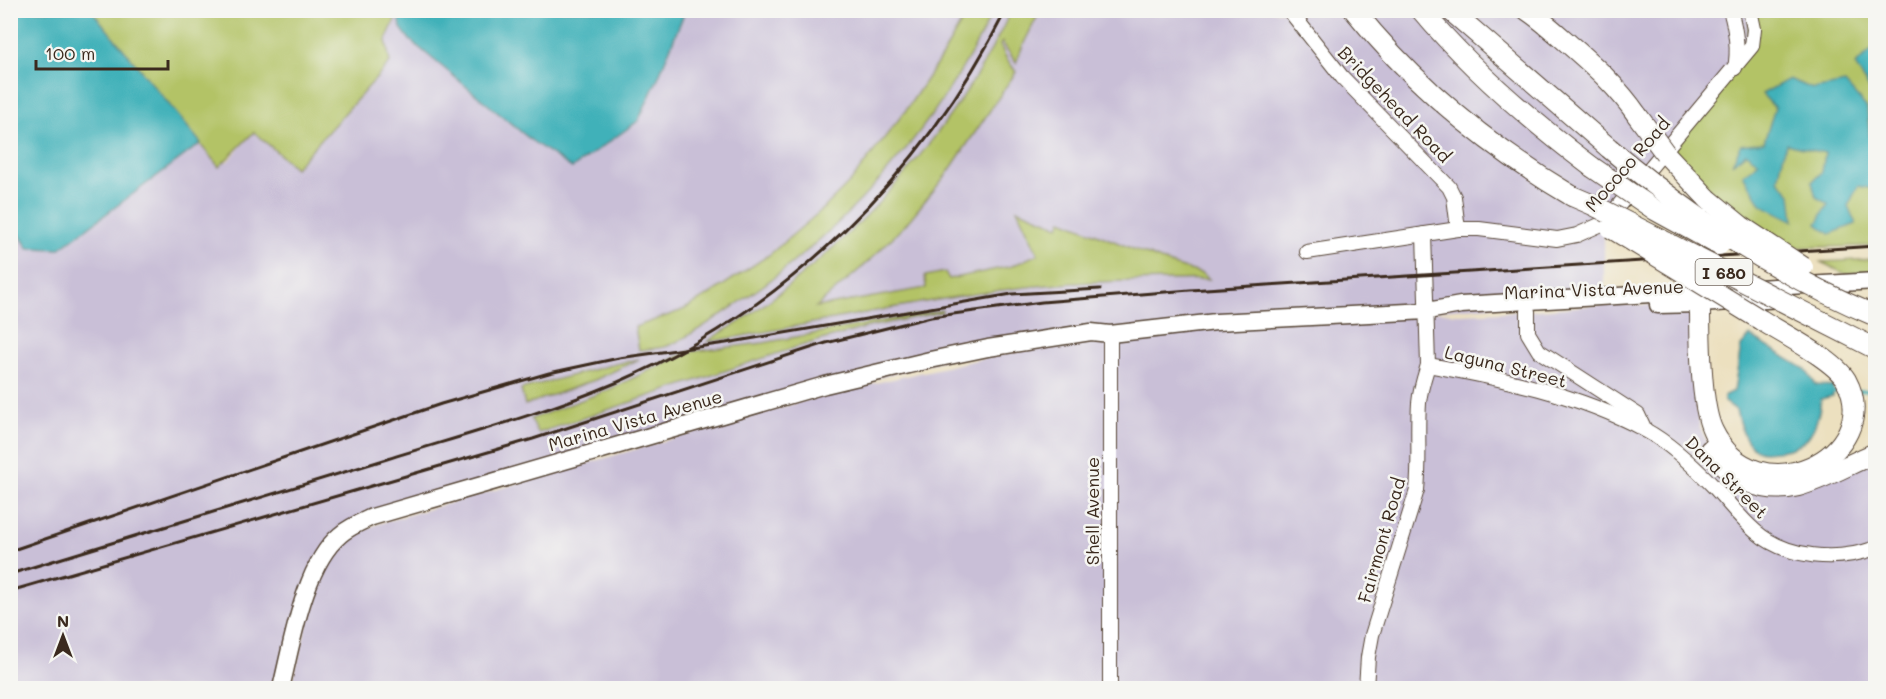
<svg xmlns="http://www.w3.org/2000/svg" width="1886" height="699" viewBox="0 0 1886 699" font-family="Mali,sans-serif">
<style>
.industrial{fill:#c9bfd7}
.green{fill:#b3c366;stroke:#777642;stroke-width:1.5}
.water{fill:#41b1b9;stroke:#3e6e6c;stroke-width:1.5}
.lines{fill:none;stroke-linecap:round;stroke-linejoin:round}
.stream{stroke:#41b1b9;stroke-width:3}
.minor-casing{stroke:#564536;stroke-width:16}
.major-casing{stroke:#564536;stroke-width:19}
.highway-casing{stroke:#564536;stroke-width:22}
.minor{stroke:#fff;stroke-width:14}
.major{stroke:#fff;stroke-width:16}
.highway{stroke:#fff;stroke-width:20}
.rail{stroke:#3b2a1e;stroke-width:3}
.highway-bridge-casing{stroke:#564536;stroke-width:22;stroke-linecap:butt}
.highway-bridge{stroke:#fff;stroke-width:20}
.labels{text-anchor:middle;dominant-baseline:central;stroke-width:5;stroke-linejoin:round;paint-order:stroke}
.shield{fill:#f6f6f2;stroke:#73675e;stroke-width:1.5}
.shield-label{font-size:16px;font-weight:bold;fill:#3b2a1e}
.street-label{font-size:18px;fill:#3b2a1e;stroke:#f6f6f2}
</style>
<rect width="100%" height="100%" fill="#f6f6f2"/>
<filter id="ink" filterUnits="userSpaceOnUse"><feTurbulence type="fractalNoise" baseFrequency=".0167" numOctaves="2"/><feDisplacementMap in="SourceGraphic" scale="12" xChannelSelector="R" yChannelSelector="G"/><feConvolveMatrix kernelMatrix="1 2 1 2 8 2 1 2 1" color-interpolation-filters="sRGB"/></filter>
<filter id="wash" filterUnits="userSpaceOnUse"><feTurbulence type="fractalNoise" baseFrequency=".008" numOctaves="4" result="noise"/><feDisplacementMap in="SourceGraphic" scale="24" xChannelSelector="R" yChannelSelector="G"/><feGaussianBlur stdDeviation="1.35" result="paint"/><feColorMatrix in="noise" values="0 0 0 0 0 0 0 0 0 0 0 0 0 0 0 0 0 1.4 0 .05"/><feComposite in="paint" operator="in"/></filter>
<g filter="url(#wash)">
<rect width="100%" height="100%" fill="#ece0bf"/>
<!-- industrial -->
<polygon class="industrial" points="10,11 227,162 254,132 386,40 399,11 1750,11 1752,46 1604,223 1604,297 1430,311 1459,314 1528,311 1594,305 1690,305 1695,397 1700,427 1709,447 1736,476 1875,453 1875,688 291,688 314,595 327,563 337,550 348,541 362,531 377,524 827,394 998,355 1081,341 1092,341 1109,334 988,348 372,517 328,548 281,688 11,688"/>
<!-- green -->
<g class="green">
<polygon points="89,11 399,11 386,40 390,63 295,168 254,132 219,167"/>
<path d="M 968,11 L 977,11 L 983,18 L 986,11 L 993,11 C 938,127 846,230 740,302 C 718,317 694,334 670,345 C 661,349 649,349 639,350 L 635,327 L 683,310 L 710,294 L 769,255 L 824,208 L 851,181 L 906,110 L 942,56 Z"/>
<path d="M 1011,11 L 1040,11 L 1023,45 L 1016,63 L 1002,42 L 1000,45 L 1007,59 L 1016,72 L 947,174 L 906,224 L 867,263 L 816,307 L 926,288 L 925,276 L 945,272 L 949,279 L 1012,266 L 1038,254 L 1017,209 L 1059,226 L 1062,220 L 1173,265 L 1203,274 L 1209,279 C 1146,281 1081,280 1018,288 C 914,301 811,325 708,342 C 714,335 728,329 738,323 C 759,309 780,293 800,276 C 887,205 963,113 1011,11 Z"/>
<polygon points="1750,11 1875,11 1875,246 1772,248 1665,153 1745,57"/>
<polygon points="1875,259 1875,271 1845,274 1821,262"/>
<polygon points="942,310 942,312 868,327 800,346 538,433 531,419 608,390 688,352 763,343"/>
<polygon points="639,359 595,380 525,405 521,389 611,365"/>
</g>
<!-- water -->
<g class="water">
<polygon points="11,10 92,11 201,143 59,249 28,248 11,221"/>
<polygon points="399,10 685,10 685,11 658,78 638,121 572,168 532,141 410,40 401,28 398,12"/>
<polygon points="1875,47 1875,99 1855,65"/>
<polygon points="1789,79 1813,89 1845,83 1867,108 1872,160 1875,128 1875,189 1858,186 1848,206 1856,224 1830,234 1817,224 1828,204 1816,197 1812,182 1822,172 1825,153 1786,144 1778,180 1791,194 1794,221 1762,205 1743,175 1759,162 1746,153 1732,164 1741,145 1764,142 1775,108 1762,94"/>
<path d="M 1750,336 L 1805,369 L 1816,385 L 1833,386 L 1833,396 L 1821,399 C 1818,428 1809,448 1777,451 C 1773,451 1767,452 1763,452 C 1746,450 1739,424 1736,410 L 1724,401 L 1724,396 L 1734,391 L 1741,346 Z"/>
</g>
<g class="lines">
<!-- stream -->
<g class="stream">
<polyline points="1856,391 1876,390"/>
<polyline points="1833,392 1843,391"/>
</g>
</g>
</g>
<g filter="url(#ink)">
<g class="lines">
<defs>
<g id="minor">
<polyline points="1289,10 1342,77 1449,187 1454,197 1458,229"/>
<path d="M 1730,10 C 1736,30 1739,48 1735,68"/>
<polyline points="1307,252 1458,229 1479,229 1557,239 1577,235 1604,223 1752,46 1754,29 1750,10"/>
<polyline points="1528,311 1528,333 1539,351 1638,415 1645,430"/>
<path d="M 1428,365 C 1501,378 1578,394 1645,430 C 1671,444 1694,466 1715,488 C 1728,502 1740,518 1755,531 C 1787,559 1837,562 1876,548"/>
<polyline points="1110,688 1110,334"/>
<path d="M 1366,688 L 1368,657 L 1372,635 L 1417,490 C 1420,461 1417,432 1419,403 C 1420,390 1424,378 1428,365 L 1424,234"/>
</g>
<g id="major">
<polyline points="1658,305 1700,304 1782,299"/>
<path d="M 281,688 C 292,644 304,565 340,535 C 349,527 361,522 372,517 L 825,385 L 930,360 L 988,348 L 1091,332 L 1110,334 L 1216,322 L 1427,311 L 1461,305 L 1876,281"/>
</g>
<g id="highway">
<path d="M 1354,10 C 1415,86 1489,147 1572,196"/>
<path d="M 1421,10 C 1471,69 1531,121 1592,167"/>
<polyline points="1450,10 1609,148"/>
<path d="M 1527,10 C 1542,20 1556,33 1570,45 C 1595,67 1618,87 1637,115"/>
<polyline points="1665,153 1708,199"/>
<path d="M 1693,293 L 1700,304 C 1700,335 1700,405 1713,431 C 1756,520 1886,454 1846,380 C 1833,359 1783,334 1761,320"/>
<path d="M 1710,450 C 1729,479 1764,495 1798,486 C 1825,479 1850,463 1876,453"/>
</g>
</defs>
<!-- minor casing -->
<use href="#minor" class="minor-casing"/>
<!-- major casing -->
<use href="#major" class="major-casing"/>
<!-- highway casing -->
<use href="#highway" class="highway-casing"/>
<!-- minor -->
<use href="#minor" class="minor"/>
<!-- major -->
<use href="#major" class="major"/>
<!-- highway -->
<use href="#highway" class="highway"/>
<!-- rail -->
<g class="rail">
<polyline points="10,551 441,404 549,373 619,358 726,343 1012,294 1100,289"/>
<path d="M 10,574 C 136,535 261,498 387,459 C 464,435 543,414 618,382 C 788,309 923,174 1006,10"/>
<polyline points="10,591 533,439 826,343 931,317 1042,302 1190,290 1876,246"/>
</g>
<defs>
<g id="highway-bridge">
<polyline points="1637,115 1665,153"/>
<path d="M 1609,148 C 1689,216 1778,275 1876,316"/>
<polyline points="1592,167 1655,210 1719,245"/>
<polyline points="1572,196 1593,205 1876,349"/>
<polyline points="1708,199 1741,226 1803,267"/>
<polyline points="1611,228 1761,320"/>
</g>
</defs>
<!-- highway-bridge casing -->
<use href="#highway-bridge" class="highway-bridge-casing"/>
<!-- highway-bridge -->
<use href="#highway-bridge" class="highway-bridge"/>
</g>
</g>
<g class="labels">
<!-- shield labels -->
<rect class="shield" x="1695.5" y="259" width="57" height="26" rx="4.5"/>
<g class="shield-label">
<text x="1724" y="272">I 680</text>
</g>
<!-- street labels -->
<g class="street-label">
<text transform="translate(1395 104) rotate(46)">Bridgehead Road</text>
<text transform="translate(1627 164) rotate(-49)">Mococo Road</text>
<text transform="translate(1594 289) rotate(-2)">Marina Vista Avenue</text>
<text transform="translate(1506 366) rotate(14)">Laguna Street</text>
<text transform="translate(635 420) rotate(-16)">Marina Vista Avenue</text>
<text transform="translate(1727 477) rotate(45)">Dana Street</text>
<text transform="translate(1092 511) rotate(-90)">Shell Avenue</text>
<text transform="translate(1381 540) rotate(-74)">Fairmont Road</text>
</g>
</g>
<!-- margin -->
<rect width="1886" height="699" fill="none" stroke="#f6f6f2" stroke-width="36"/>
<!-- north arrow -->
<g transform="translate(63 636)" stroke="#f6f6f2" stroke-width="4.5" paint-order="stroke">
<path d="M0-4.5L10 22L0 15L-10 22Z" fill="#3b2a1e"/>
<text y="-9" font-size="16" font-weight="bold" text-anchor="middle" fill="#3b2a1e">N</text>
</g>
<!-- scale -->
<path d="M36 60v9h132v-9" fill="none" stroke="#3b2a1e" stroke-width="3"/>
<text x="45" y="60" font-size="18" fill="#3b2a1e" stroke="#f6f6f2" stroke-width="4.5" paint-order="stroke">100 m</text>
</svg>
